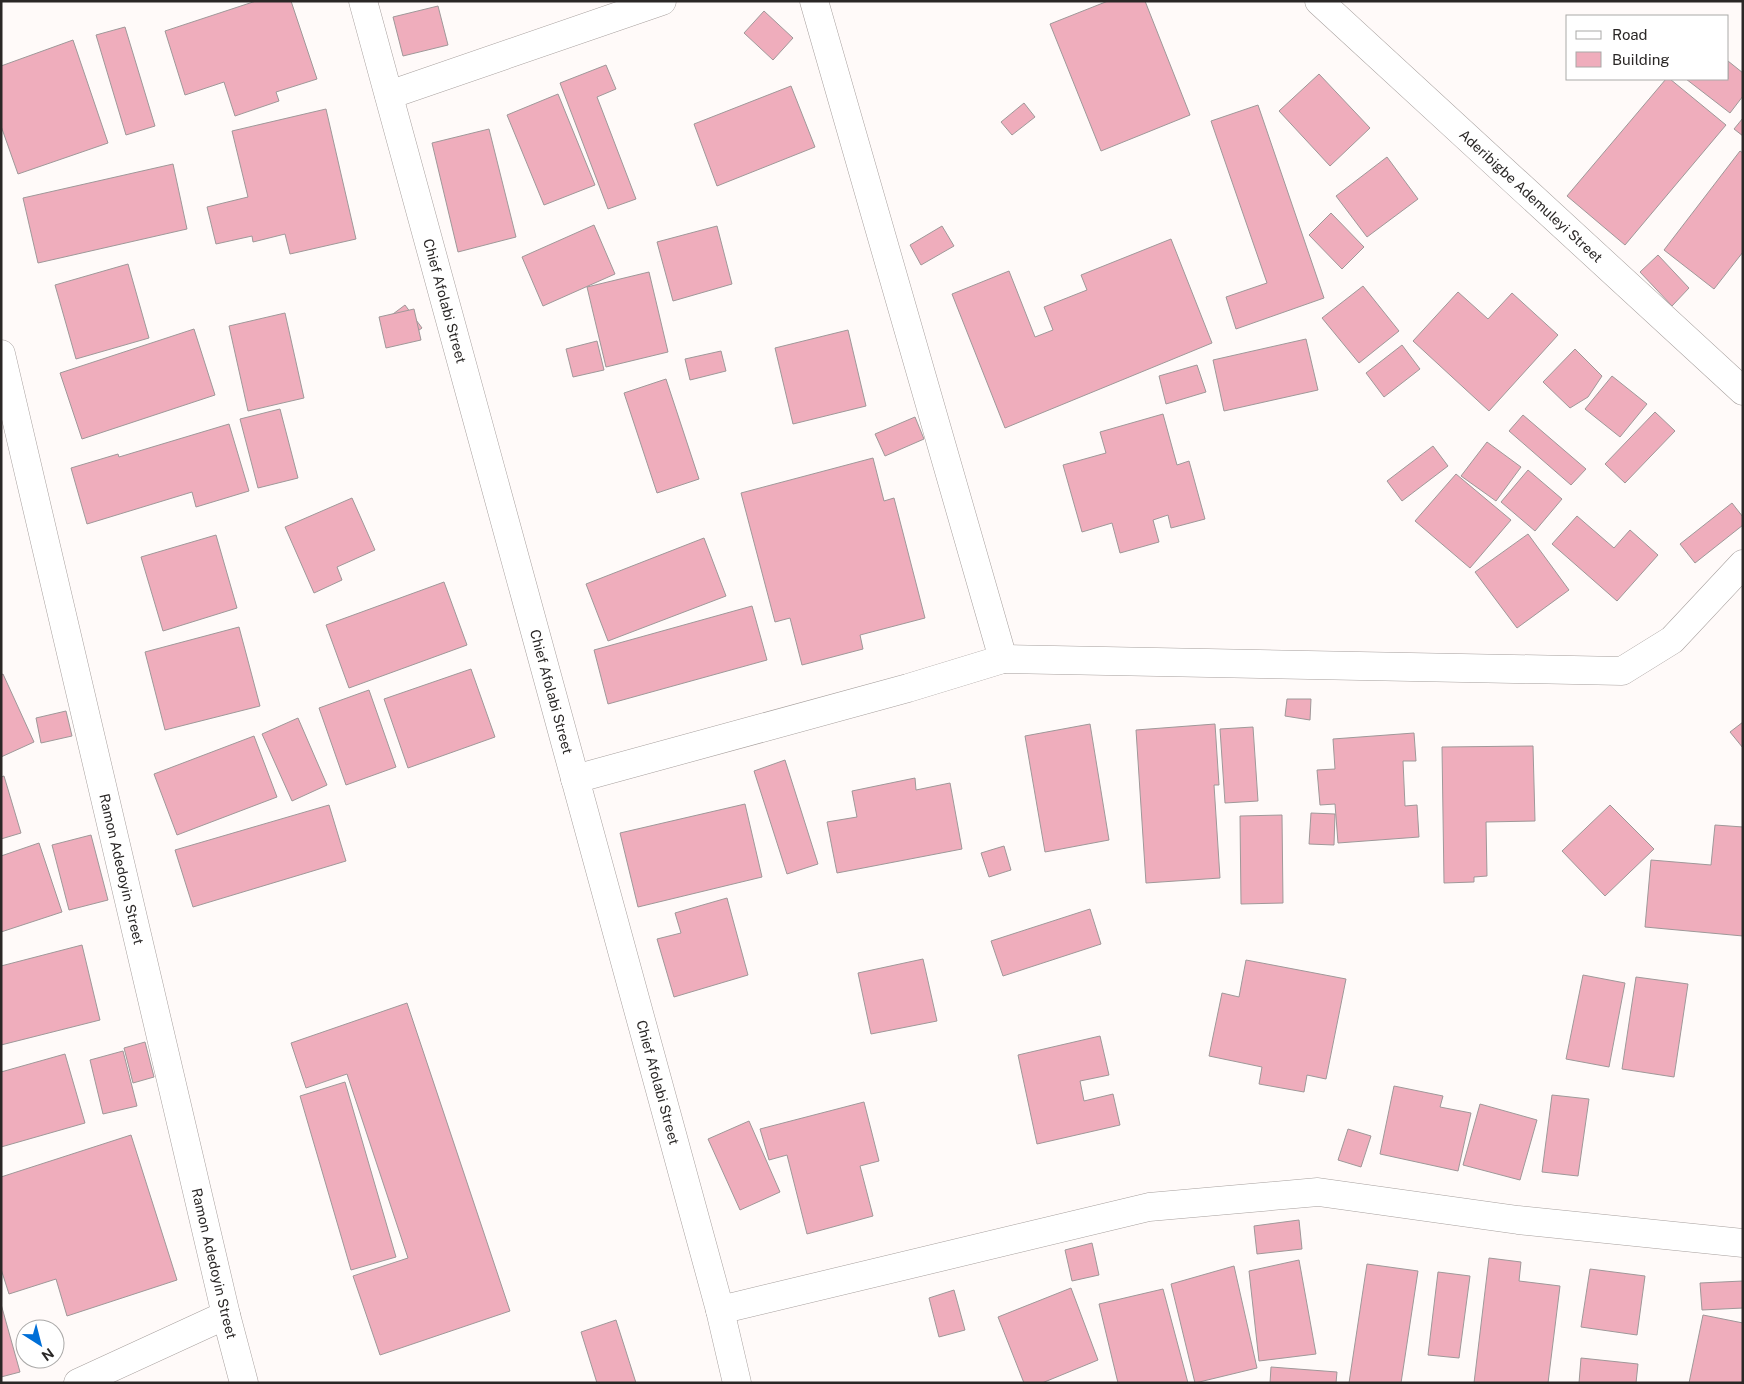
<svg xmlns="http://www.w3.org/2000/svg" width="1744" height="1384" viewBox="0 0 1744 1384" font-family="'Public Sans',sans-serif">
<style>
.building{fill:#efadbc;stroke:#9f9899}
.lines{fill:none;stroke-linecap:round;stroke-linejoin:round}
.minor-casing{stroke:#a7a09e;stroke-width:29}
.minor{stroke:#fff;stroke-width:28}
.labels{text-anchor:middle;dominant-baseline:central;stroke-width:4;stroke-linejoin:round;paint-order:stroke}
.street-label{font-size:14px;fill:#2a2726;stroke:#fff}
</style>
<rect width="100%" height="100%" fill="#fffaf9"/>
<!-- building -->
<g class="building">
<polygon points="256,1 291,1 317,79 276,92 279,101 235,116 224,82 185,95 165,31"/>
<polygon points="1108,1 1145,1 1190,115 1101,151 1050,24"/>
<polygon points="438,6 448,45 403,56 393,17"/>
<polygon points="764,11 793,38 773,60 744,33"/>
<polygon points="125,27 155,126 126,135 96,35"/>
<polygon points="73,40 108,143 18,174 1,126 1,66"/>
<polygon points="1728,61 1743,73 1743,96 1730,113 1686,79 1728,79"/>
<polygon points="606,65 616,89 597,97 636,199 608,209 560,83"/>
<polygon points="1319,74 1370,128 1330,166 1279,111"/>
<polygon points="1666,79 1670,79 1726,125 1625,245 1567,196"/>
<polygon points="791,86 815,147 717,186 694,124"/>
<polygon points="558,94 595,185 544,205 507,115"/>
<polygon points="1024,103 1035,117 1012,135 1001,122"/>
<polygon points="1258,105 1324,298 1236,329 1226,297 1267,283 1211,121"/>
<polygon points="326,109 356,239 290,254 285,234 253,242 252,236 216,244 207,207 248,197 232,131"/>
<polygon points="1743,118 1743,136 1734,129"/>
<polygon points="489,129 516,237 458,252 432,143"/>
<polygon points="1740,151 1743,153 1743,252 1714,289 1664,250"/>
<polygon points="1387,157 1418,199 1367,237 1336,196"/>
<polygon points="173,164 187,229 38,263 23,198"/>
<polygon points="1331,213 1364,247 1342,269 1309,235"/>
<polygon points="594,225 615,274 543,306 522,257"/>
<polygon points="717,226 732,284 673,301 657,242"/>
<polygon points="942,226 954,246 921,265 910,245"/>
<polygon points="1171,239 1212,343 1005,428 952,294 1009,271 1035,337 1053,330 1044,307 1087,290 1081,275"/>
<polygon points="1658,255 1689,288 1672,306 1640,272"/>
<polygon points="128,264 149,338 76,359 55,285"/>
<polygon points="649,272 668,352 606,367 587,287"/>
<polygon points="1363,286 1399,331 1359,363 1322,318"/>
<polygon points="1458,292 1488,319 1512,293 1558,335 1489,411 1413,341"/>
<polygon points="405,305 422,328 405,340 389,317"/>
<polygon points="414,309 421,340 386,348 379,317"/>
<polygon points="285,313 304,398 248,411 229,326"/>
<polygon points="194,329 215,395 82,439 60,373"/>
<polygon points="848,330 866,406 793,424 775,348"/>
<polygon points="1306,339 1318,390 1224,411 1213,360"/>
<polygon points="597,341 604,370 573,377 566,349"/>
<polygon points="1402,345 1420,369 1384,397 1366,373"/>
<polygon points="1575,349 1602,376 1588,397 1570,408 1543,382"/>
<polygon points="721,351 726,371 690,380 685,359"/>
<polygon points="1197,365 1206,392 1166,404 1159,376"/>
<polygon points="1612,376 1647,404 1620,437 1585,409"/>
<polygon points="666,379 699,479 657,493 624,393"/>
<polygon points="280,409 298,478 258,488 240,419"/>
<polygon points="1655,412 1675,431 1625,483 1605,464"/>
<polygon points="1163,414 1177,465 1189,461 1205,519 1171,528 1168,515 1153,520 1159,542 1120,553 1112,523 1082,532 1063,465 1106,453 1100,432"/>
<polygon points="1523,415 1586,469 1571,485 1509,431"/>
<polygon points="915,417 924,439 885,456 875,434"/>
<polygon points="229,424 249,491 196,507 192,492 87,524 71,468 118,454 119,457"/>
<polygon points="1487,442 1521,467 1496,501 1461,476"/>
<polygon points="1433,446 1448,466 1402,501 1387,481"/>
<polygon points="873,458 884,501 894,498 925,618 860,635 863,649 802,665 790,618 775,622 741,493"/>
<polygon points="1528,470 1562,499 1535,531 1501,502"/>
<polygon points="1456,474 1511,520 1470,568 1415,521"/>
<polygon points="352,498 375,550 337,567 342,580 314,593 285,527"/>
<polygon points="1732,503 1743,517 1743,525 1695,563 1680,544"/>
<polygon points="1577,516 1614,548 1630,530 1658,555 1617,601 1552,544"/>
<polygon points="1528,534 1569,590 1517,628 1475,572"/>
<polygon points="216,535 237,608 163,631 141,557"/>
<polygon points="704,538 726,596 608,641 586,584"/>
<polygon points="444,582 467,645 349,688 326,625"/>
<polygon points="752,606 767,660 608,704 594,650"/>
<polygon points="239,627 260,706 165,730 145,652"/>
<polygon points="471,669 495,737 408,768 384,699"/>
<polygon points="3,674 34,742 1,757 1,675"/>
<polygon points="369,690 396,767 346,785 319,708"/>
<polygon points="1287,699 1311,699 1310,720 1285,716"/>
<polygon points="66,711 72,736 41,743 36,718"/>
<polygon points="298,718 327,785 292,801 262,734"/>
<polygon points="1743,722 1743,748 1730,732"/>
<polygon points="1090,724 1109,840 1045,852 1025,736"/>
<polygon points="1215,724 1219,785 1214,785 1220,878 1146,883 1136,730"/>
<polygon points="1253,727 1258,801 1225,803 1220,729"/>
<polygon points="1414,733 1416,761 1403,761 1405,806 1417,805 1419,837 1338,843 1335,804 1320,805 1317,770 1335,769 1333,739"/>
<polygon points="254,736 277,797 177,835 154,774"/>
<polygon points="1533,746 1535,821 1486,822 1487,876 1474,877 1474,882 1444,883 1442,747"/>
<polygon points="785,760 818,864 787,874 754,771"/>
<polygon points="4,776 21,833 1,839 1,777"/>
<polygon points="915,778 916,790 950,783 962,849 837,873 827,822 857,817 852,791"/>
<polygon points="745,804 762,877 638,907 620,833"/>
<polygon points="329,805 346,861 193,907 175,850"/>
<polygon points="1610,805 1654,849 1605,896 1562,851"/>
<polygon points="1311,813 1335,814 1334,845 1309,844"/>
<polygon points="1282,815 1283,903 1241,904 1240,816"/>
<polygon points="1715,825 1743,827 1743,936 1645,927 1651,860 1711,865"/>
<polygon points="91,835 108,900 69,910 52,845"/>
<polygon points="39,843 62,912 1,932 1,856"/>
<polygon points="1004,846 1011,870 989,877 981,853"/>
<polygon points="727,898 748,975 674,997 657,939 681,933 675,913"/>
<polygon points="1090,909 1101,944 1003,976 991,941"/>
<polygon points="82,945 100,1020 1,1045 1,966"/>
<polygon points="923,959 937,1021 871,1034 858,973"/>
<polygon points="1246,960 1346,979 1326,1079 1307,1075 1304,1092 1259,1084 1262,1067 1209,1056 1222,993 1239,997"/>
<polygon points="1583,975 1625,983 1609,1067 1566,1059"/>
<polygon points="1636,977 1688,984 1674,1077 1622,1069"/>
<polygon points="407,1003 510,1311 380,1355 353,1276 408,1258 347,1074 306,1088 291,1043"/>
<polygon points="1100,1036 1109,1075 1080,1081 1084,1101 1113,1094 1120,1125 1037,1144 1018,1055"/>
<polygon points="145,1042 154,1077 133,1083 124,1048"/>
<polygon points="123,1051 137,1106 103,1114 90,1060"/>
<polygon points="65,1054 85,1123 1,1147 1,1072"/>
<polygon points="345,1082 396,1257 351,1270 300,1096"/>
<polygon points="1394,1086 1443,1096 1440,1107 1471,1113 1458,1171 1380,1154"/>
<polygon points="1552,1095 1589,1099 1578,1176 1542,1172"/>
<polygon points="864,1102 879,1161 860,1166 873,1216 807,1234 787,1155 769,1160 760,1129"/>
<polygon points="1480,1104 1537,1120 1520,1180 1463,1165"/>
<polygon points="749,1121 780,1192 740,1210 708,1139"/>
<polygon points="1348,1129 1371,1136 1361,1167 1338,1160"/>
<polygon points="131,1135 177,1280 67,1316 56,1279 9,1294 1,1269 1,1177"/>
<polygon points="1299,1220 1302,1249 1257,1254 1254,1226"/>
<polygon points="1092,1243 1099,1275 1072,1281 1065,1250"/>
<polygon points="1489,1258 1521,1262 1519,1281 1560,1286 1548,1383 1474,1383"/>
<polygon points="1299,1260 1316,1354 1259,1361 1249,1271"/>
<polygon points="1367,1264 1418,1271 1401,1383 1349,1383"/>
<polygon points="1234,1266 1257,1368 1195,1383 1171,1284"/>
<polygon points="1590,1269 1645,1276 1637,1335 1581,1327"/>
<polygon points="1438,1272 1470,1276 1459,1358 1428,1355"/>
<polygon points="1743,1281 1743,1308 1702,1310 1700,1283"/>
<polygon points="1071,1288 1098,1360 1042,1383 1024,1383 998,1317"/>
<polygon points="1163,1289 1188,1383 1118,1383 1099,1304"/>
<polygon points="954,1290 965,1330 939,1337 929,1298"/>
<polygon points="1,1304 20,1372 1,1377"/>
<polygon points="1703,1315 1743,1323 1743,1383 1689,1383"/>
<polygon points="616,1320 636,1383 597,1383 581,1332"/>
<polygon points="1581,1358 1638,1364 1636,1383 1579,1383"/>
<polygon points="1271,1367 1337,1372 1336,1383 1270,1383"/>
</g>
<g class="lines">
<defs>
<g id="minor">
<path id="s1" d="M 363,1 L 720,1310 L 737,1383"/>
<polyline points="814,1 1003,659"/>
<path id="s2" d="M 1319,1 L 1743,391"/>
<polyline points="389,95 662,1"/>
<path id="s3" d="M 1,354 L 226,1315 L 244,1383"/>
<polyline points="575,779 908,688 1003,659 1622,671 1672,640 1743,564"/>
<polyline points="720,1310 1149,1207 1318,1192 1518,1220 1743,1243"/>
<polyline points="78,1383 226,1315"/>
</g>
</defs>
<!-- minor casing -->
<use href="#minor" class="minor-casing"/>
<!-- minor -->
<use href="#minor" class="minor"/>
</g>
<g class="labels">
<!-- street labels -->
<g class="street-label">
<text stroke="none"><textPath href="#s2" startOffset="288">Aderibigbe Ademuleyi Street</textPath></text>
<text stroke="none"><textPath href="#s1" startOffset="311">Chief Afolabi Street</textPath></text>
<text stroke="none"><textPath href="#s1" startOffset="716">Chief Afolabi Street</textPath></text>
<text stroke="none"><textPath href="#s3" startOffset="529">Ramon Adedoyin Street</textPath></text>
<text stroke="none"><textPath href="#s1" startOffset="1121">Chief Afolabi Street</textPath></text>
<text stroke="none"><textPath href="#s3" startOffset="934">Ramon Adedoyin Street</textPath></text>
</g>
</g>
<!-- border -->
<rect width="1744" height="1384" fill="none" stroke="#2a2726" stroke-width="5"/>
<!-- legend -->
<rect x="1566" y="15" width="162" height="65" fill="#ffffff" stroke="#aaa9a8"/>
<rect x="1576" y="31" width="25" height="8" fill="#ffffff" stroke="#aaa9a8"/>
<text x="1612" y="40" font-size="15" fill="#2a2726">Road</text>
<rect x="1576" y="52" width="25" height="15" fill="#efadbc" stroke="#aaa9a8"/>
<text x="1612" y="65" font-size="15" fill="#2a2726">Building</text>
<!-- north arrow -->
<g transform="translate(40 1344) rotate(144)"><circle r="24" fill="#ffffff" stroke="#aaa9a8"/>
<path d="M0-4L9 19L0 12L-9 19Z" fill="#006fd7"/>
<text y="-8" font-size="14" font-weight="bold" text-anchor="middle" fill="#2a2726">N</text>
</g>
</svg>
